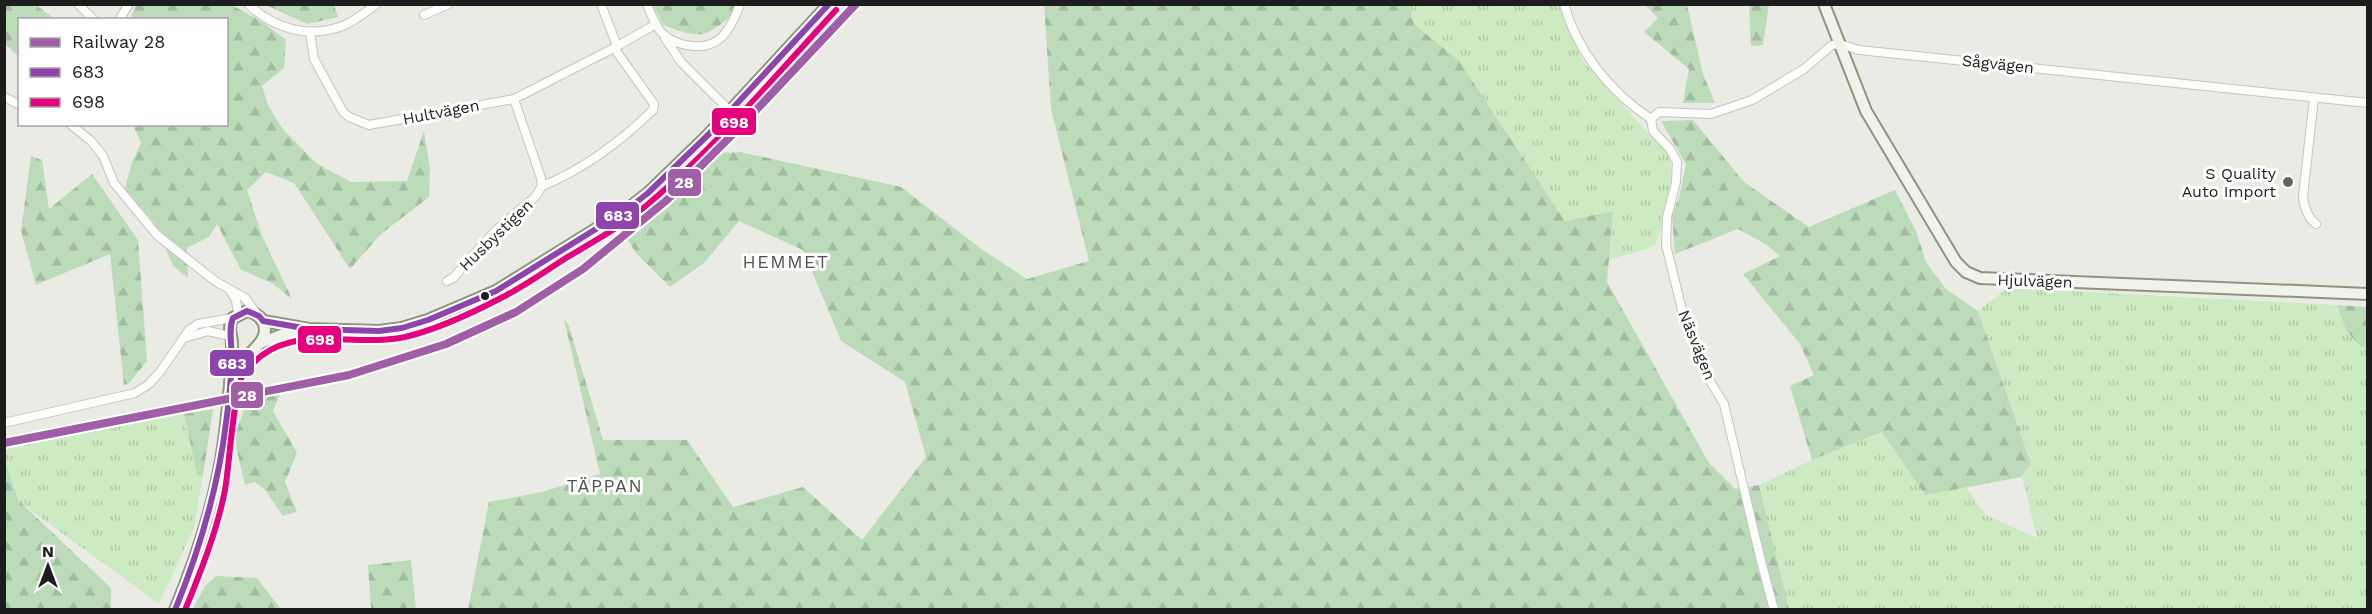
<svg xmlns="http://www.w3.org/2000/svg" width="2372" height="614" viewBox="0 0 2372 614" font-family="'Work Sans',sans-serif">
<style>
.grass{fill:url(#grass-tufts)}
.forest{fill:url(#forest-firs)}
.lines{fill:none;stroke-linecap:round;stroke-linejoin:round}
.street-casing{stroke:#c4c4c1;stroke-width:10}
.secondary-casing{stroke:#8d967d;stroke-width:14}
.street{stroke:#fcfcfb;stroke-width:8}
.secondary{stroke:#f0f3e9;stroke-width:10}
.bus-1-casing{stroke:#fff;stroke-width:10}
.bus-2-casing{stroke:#fff;stroke-width:10}
.bus-1{stroke:#8e44ad;stroke-width:6}
.bus-2{stroke:#e5007d;stroke-width:6}
.rail-1-casing{stroke:#fff;stroke-width:12}
.rail-1{stroke:#a05ea6;stroke-width:8}
.poi-dot{fill:#656563;stroke:#fff;stroke-width:2}
.bus-dot{fill:#1d1d1d;stroke:#fff;stroke-width:2}
.labels{text-anchor:middle;dominant-baseline:central;stroke-width:6;stroke-linejoin:round;paint-order:stroke}
.street-label{font-size:16px;fill:#1d1d1d;stroke:#fff}
.poi-label{font-size:16px;fill:#1d1d1d;stroke:#fff;text-anchor:end}
.neighbourhood-label{font-size:18px;letter-spacing:1.5px;fill:#505050;stroke:#fff}
.line-badge{stroke:#fff;stroke-width:2}
.badge-label{font-size:16px;text-anchor:middle;font-weight:bold;fill:#fff}
</style>
<defs>
<pattern id="grass-tufts" width="24" height="20" patternUnits="userSpaceOnUse" patternTransform="scale(1.5)"><rect width="24" height="20" fill="#cdebc2"/><path d="M3 7l-1-3M5 7V3M7 7l1-3M15 17l-1-3M17 17v-4M19 17l1-3" fill="none" stroke="#b0c9a6"/></pattern>
<pattern id="forest-firs" width="22" height="20" patternUnits="userSpaceOnUse" patternTransform="scale(1.5)"><rect width="22" height="20" fill="#bcdcb9"/><path d="M5 1l3.5 6h-7zM16 11l3.5 6h-7z" fill="#a1bc9f"/></pattern>
</defs>
<rect width="100%" height="100%" fill="#ebebe5"/>
<!-- grass -->
<g class="grass">
<polygon points="1409,5 1559,5 1583,61 1647,132 1669,152 1672,172 1663,223 1655,246 1609,260 1612,211 1565,221 1459,62 1414,24"/>
<polygon points="2007,288 2337,305 2346,330 2359,347 2367,347 2367,609 1789,609 1759,485 1812,460 1883,432 1925,495 1965,486 1986,515 2037,538 2022,477 2031,464 1978,311"/>
<polygon points="184,414 197,475 203,475 194,528 159,604 18,501 5,461 4,448"/>
</g>
<!-- forest -->
<g class="forest">
<polygon points="5,4 36,5 55,19 20,20 19,57 5,44"/>
<polygon points="1044,4 1409,5 1414,24 1459,61 1565,221 1613,211 1607,282 1709,463 1735,489 1759,485 1789,609 468,610 489,502 542,492 600,474 564,319 569,326 603,440 687,440 733,507 803,487 862,540 926,457 905,382 841,341 803,250 739,221 704,263 670,287 636,253 628,240 695,179 719,153 740,152 901,187 980,248 1027,279 1089,261 1051,109"/>
<polygon points="136,5 232,5 264,23 286,40 284,68 262,86 268,105 282,128 316,163 351,182 407,181 424,131 430,169 429,197 381,234 350,269 294,183 266,172 247,190 262,236 292,299 272,283 241,270 217,224 209,237 187,248 188,278 173,266 155,224 125,189 132,162 141,143 133,125 226,124 226,20 130,19"/>
<polygon points="266,5 334,5 338,17 307,24"/>
<path d="M 653,5 L 736,5 L 733,15 C 702,39 701,39 663,25 Z"/>
<polygon points="1645,5 1687,5 1703,74 1715,103 1683,103 1689,69 1644,32 1658,18"/>
<polygon points="1749,5 1769,5 1763,45 1751,46"/>
<polygon points="1693,120 1744,182 1809,227 1895,190 1916,231 1926,262 1946,289 1978,311 2031,464 2021,477 1925,495 1882,432 1812,460 1790,386 1814,375 1800,344 1743,274 1780,256 1767,245 1738,229 1675,254 1672,216 1680,194 1686,164 1661,121"/>
<polygon points="31,156 42,160 49,209 92,174 138,240 147,361 129,383 124,385 110,254 36,285 21,231"/>
<polygon points="2337,305 2367,307 2367,347 2360,347 2346,330"/>
<polygon points="280,393 273,411 297,453 285,482 297,512 283,516 265,490 255,482 245,485 234,438 247,401"/>
<polygon points="213,409 203,475 197,475 184,414"/>
<polygon points="5,461 18,500 111,588 111,609 5,609"/>
<polygon points="411,560 416,609 371,609 368,565"/>
<polygon points="216,576 257,578 281,609 193,609 205,586"/>
</g>
<g class="lines">
<defs>
<g id="street">
<polyline points="78,4 94,20"/>
<path d="M 248,4 C 275,30 310,39 345,25 C 356,20 367,11 377,4"/>
<polyline points="601,4 617,46"/>
<path d="M 647,4 C 651,14 655,26 662,33 C 676,47 707,52 722,37 C 730,28 736,16 740,4"/>
<path d="M 1564,4 C 1577,51 1611,93 1651,119"/>
<polyline points="424,15 449,4"/>
<polyline points="119,20 129,4"/>
<polyline points="310,32 314,59 343,112 349,117 369,125 514,99 614,48 656,24"/>
<polyline points="665,38 681,62 730,111"/>
<polyline points="4,97 20,105"/>
<path d="M 2314,98 L 2303,196 C 2304,207 2307,217 2316,224"/>
<polyline points="1651,119 1659,112 1711,114 1752,100 1804,69 1832,45 1840,44 1859,50 2368,103"/>
<polyline points="1651,119 1653,131 1670,149 1677,162 1676,182 1667,217 1666,245 1683,314 1698,353 1707,376 1724,404 1760,557 1774,610"/>
<polyline points="70,124 91,141 103,156 114,183 157,235 215,281 245,298 257,314"/>
<path d="M 542,186 C 585,169 620,142 653,110 L 654,104 L 614,48"/>
<polyline points="447,281 453,278 496,230 535,197 542,186 541,178 514,99"/>
<polyline points="231,292 236,300 238,314"/>
<polyline points="184,338 208,331 230,336"/>
<polyline points="4,423 135,393 149,384 160,372 189,330 198,324 233,318"/>
</g>
<g id="secondary">
<polyline points="1824,4 1866,111 1956,262 1966,272 1980,278 2368,294"/>
<polyline points="263,321 309,329 379,331 402,328 428,320 496,291 625,211 648,193 708,135 829,4"/>
<polyline points="232,374 260,343 284,334 303,330"/>
<path d="M 175,610 C 198,555 216,500 224,441 C 228,409 232,377 232,344 C 232,334 227,329 233,318 L 247,311 C 264,315 270,329 260,343"/>
</g>
</defs>
<!-- street casing -->
<use href="#street" class="street-casing"/>
<!-- secondary casing -->
<use href="#secondary" class="secondary-casing"/>
<!-- street -->
<use href="#street" class="street"/>
<!-- secondary -->
<use href="#secondary" class="secondary"/>
<defs>
<path id="bus-1" d="M 175,610 C 200,549 218,488 226,423 C 229,402 231,380 232,359 C 232,346 228,330 233,318 L 247,311 L 259,316 L 263,321 L 309,329 L 379,331 L 402,328 L 428,320 L 496,291 L 625,211 L 648,193 L 708,135 L 829,4"/>
<path id="bus-2" d="M 185,610 C 201,571 217,531 225,490 C 229,469 234,387 243,375 C 283,318 347,349 405,337 C 435,330 472,313 499,299 C 522,288 544,272 566,258 C 596,240 628,223 654,199 C 720,142 777,74 836,10"/>
</defs>
<!-- bus-1 casing -->
<use href="#bus-1" class="bus-1-casing"/>
<!-- bus-2 casing -->
<use href="#bus-2" class="bus-2-casing"/>
<!-- bus-1 -->
<use href="#bus-1" class="bus-1"/>
<!-- bus-2 -->
<use href="#bus-2" class="bus-2"/>
<defs>
<polyline id="rail-1" points="4,443 349,375 446,344 516,312 583,269 667,200 744,123 856,4"/>
</defs>
<!-- rail-1 casing -->
<use href="#rail-1" class="rail-1-casing"/>
<!-- rail-1 -->
<use href="#rail-1" class="rail-1"/>
</g>
<!-- markers -->
<circle class="poi-dot" cx="2288" cy="182" r="6"/>
<circle class="bus-dot" cx="485" cy="296" r="5"/>
<g class="labels">
<!-- street labels -->
<g class="street-label">
<text transform="translate(1998 64) rotate(6)">Sågvägen</text>
<text transform="translate(441 112) rotate(-11)">Hultvägen</text>
<text transform="translate(496 235) rotate(-44)">Husbystigen</text>
<text transform="translate(2035 281) rotate(2)">Hjulvägen</text>
<text transform="translate(1697 345) rotate(68)">Näsvägen</text>
</g>
<!-- poi labels -->
<g class="poi-label">
<text x="2276" y="173">S Quality<tspan x="2276" dy="18">Auto Import</tspan></text>
</g>
<!-- neighbourhood labels -->
<g class="neighbourhood-label">
<text x="786" y="261">HEMMET</text>
<text x="605" y="485">TÄPPAN</text>
</g>
</g>
<g class="line-badge">
<rect x="711" y="107" width="46" height="29" rx="6" fill="#e5007d"/>
<rect x="667" y="168" width="35" height="29" rx="6" fill="#a05ea6"/>
<rect x="595" y="201" width="45" height="29" rx="6" fill="#8e44ad"/>
<rect x="297" y="325" width="45" height="29" rx="6" fill="#e5007d"/>
<rect x="209" y="349" width="46" height="28" rx="6" fill="#8e44ad"/>
<rect x="230" y="381" width="34" height="28" rx="6" fill="#a05ea6"/>
</g>
<g class="badge-label">
<text x="734" y="128">698</text>
<text x="684" y="188">28</text>
<text x="618" y="221">683</text>
<text x="320" y="345">698</text>
<text x="232" y="369">683</text>
<text x="247" y="401">28</text>
</g>
<!-- border -->
<rect width="2372" height="614" fill="none" stroke="#1d1d1d" stroke-width="12"/>
<!-- legend -->
<rect x="18" y="18" width="210" height="108" fill="#ffffff" stroke="#a5a5a5" stroke-width="1.5"/>
<rect x="30" y="38" width="30" height="9" fill="#a05ea6" stroke="#a5a5a5" stroke-width="1.5"/>
<text x="72" y="48" font-size="18" fill="#1d1d1d">Railway 28</text>
<rect x="30" y="68" width="30" height="9" fill="#8e44ad" stroke="#a5a5a5" stroke-width="1.5"/>
<text x="72" y="78" font-size="18" fill="#1d1d1d">683</text>
<rect x="30" y="98" width="30" height="9" fill="#e5007d" stroke="#a5a5a5" stroke-width="1.5"/>
<text x="72" y="108" font-size="18" fill="#1d1d1d">698</text>
<!-- north arrow -->
<g transform="translate(48 566)" stroke="#ffffff" stroke-width="4.5" paint-order="stroke">
<path d="M0-4.5L10 22L0 15L-10 22Z" fill="#1d1d1d"/>
<text y="-9" font-size="16" font-weight="bold" text-anchor="middle" fill="#1d1d1d">N</text>
</g>
</svg>
